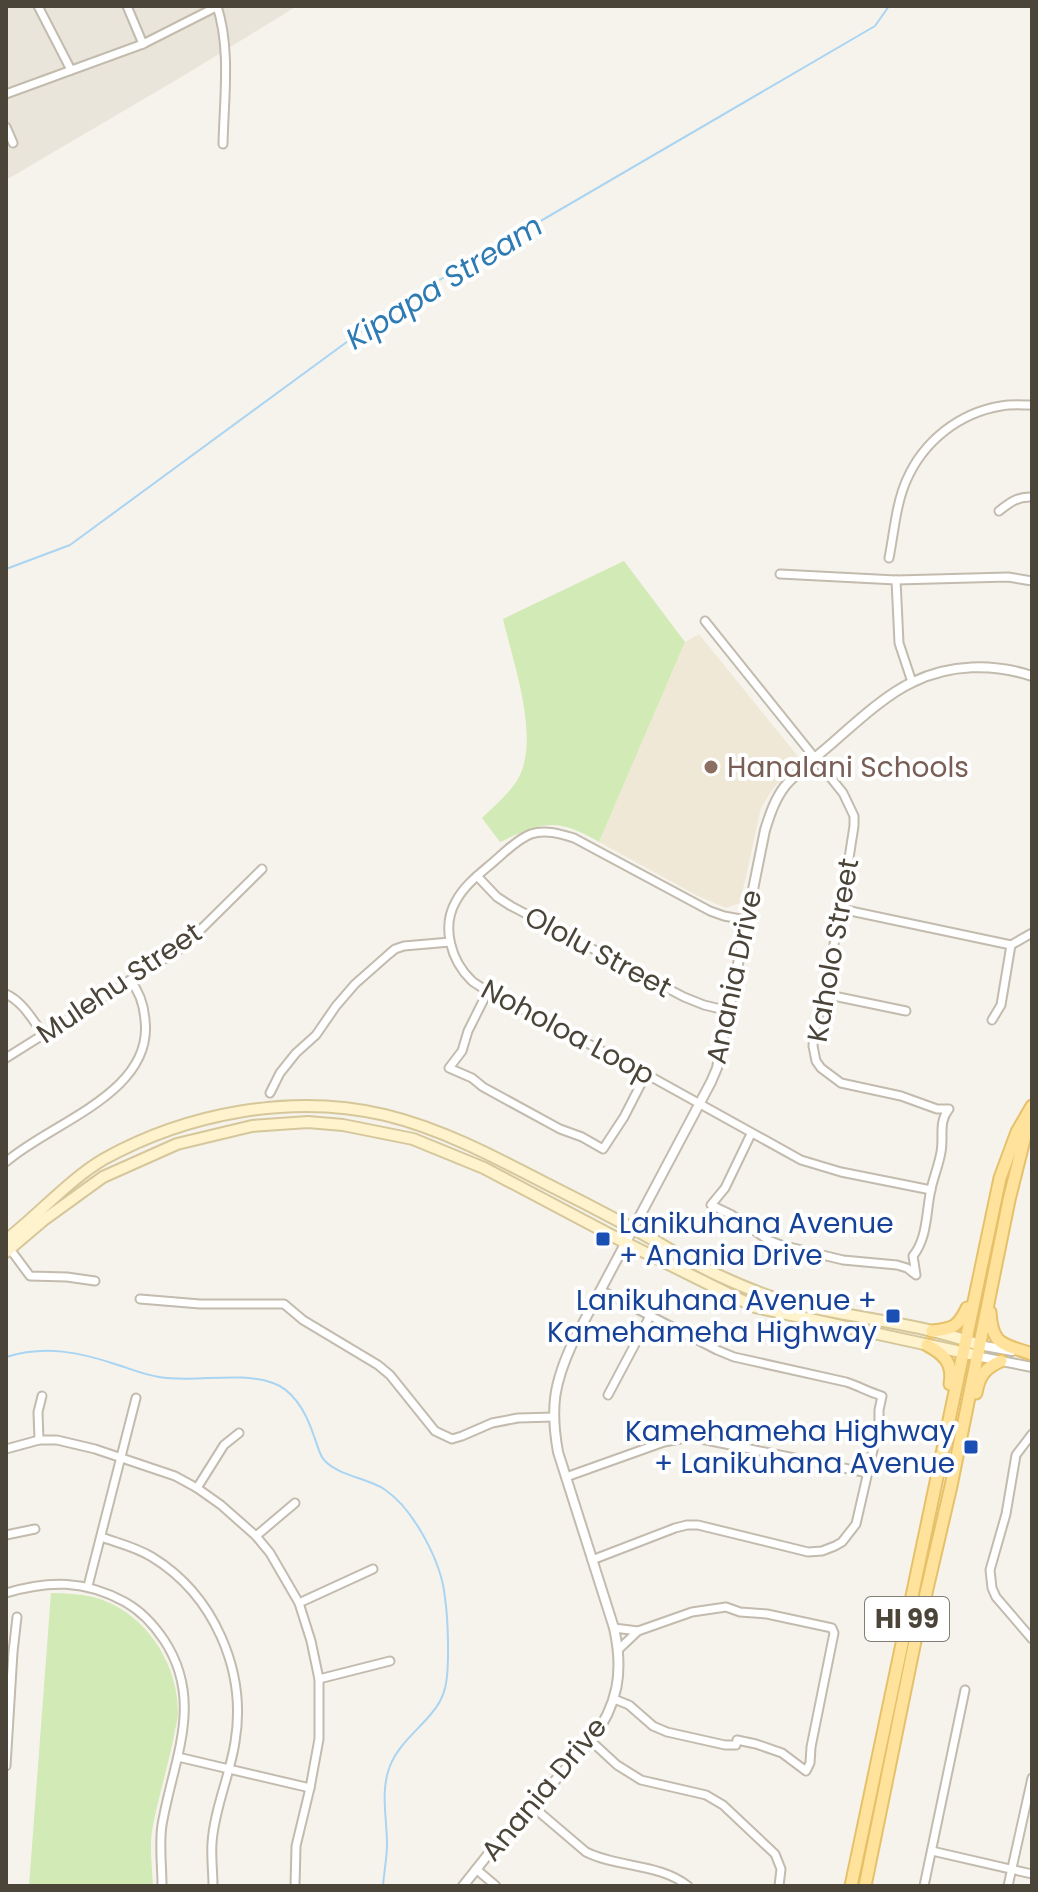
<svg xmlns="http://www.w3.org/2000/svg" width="1038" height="1892" viewBox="0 0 1038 1892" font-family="Poppins,sans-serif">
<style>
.residential{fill:#eae5da}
.education{fill:#efe8d6}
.green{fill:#d2eab5}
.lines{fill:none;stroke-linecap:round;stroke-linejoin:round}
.stream{stroke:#a9d4f2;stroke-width:2}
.minor-casing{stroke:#c2bbae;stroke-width:11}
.tertiary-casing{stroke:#c2bbae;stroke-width:12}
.secondary-casing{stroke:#d6c79b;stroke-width:14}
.primary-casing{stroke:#e6c16a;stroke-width:15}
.minor{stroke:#fff;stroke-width:7}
.tertiary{stroke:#fff;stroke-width:8}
.secondary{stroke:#fff3cd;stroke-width:10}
.primary{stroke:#ffe39c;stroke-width:11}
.education-dot{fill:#8d6e63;stroke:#fff;stroke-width:3}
.transit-dot{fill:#1a4fb4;stroke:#fff;stroke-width:3}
.labels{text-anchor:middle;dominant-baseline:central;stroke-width:8;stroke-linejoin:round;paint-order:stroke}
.shield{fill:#fff;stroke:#817c74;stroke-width:2}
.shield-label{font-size:26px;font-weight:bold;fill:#4b4439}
.education-label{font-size:28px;fill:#785e54;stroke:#fff;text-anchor:start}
.street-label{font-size:28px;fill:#4b4439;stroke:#fff}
.transit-label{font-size:28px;fill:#164399;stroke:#fff;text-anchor:end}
.water-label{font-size:30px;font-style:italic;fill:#2e7ab2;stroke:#fff}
</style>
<rect width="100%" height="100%" fill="#f6f3ec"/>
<!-- residential -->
<polygon class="residential" points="6,6 297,6 183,76 6,180"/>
<!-- education -->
<polygon class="education" points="699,634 800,759 772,790 761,808 740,903 726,908 698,896 599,842 685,642"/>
<!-- green -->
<g class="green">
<path d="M 624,561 L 685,642 L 599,842 C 556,817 543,822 500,842 L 482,818 C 494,806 511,792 519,777 C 540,736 513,662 503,619 Z"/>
<path d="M 51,1593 C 65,1593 79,1594 93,1597 C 143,1610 178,1661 178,1712 C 178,1720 175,1728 174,1736 C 168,1766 159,1795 153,1825 C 149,1845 152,1866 153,1886 L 29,1886 Z"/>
</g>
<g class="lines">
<!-- stream -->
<g class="stream">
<polyline points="6,569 70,545 400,303 875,26 889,6"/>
<path d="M 6,1357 C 45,1345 80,1352 118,1365 C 131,1369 145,1375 159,1377 C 194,1383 240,1371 273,1383 C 296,1391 308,1417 315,1439 C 318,1446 319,1455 325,1461 C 340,1476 367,1478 384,1489 C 414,1509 442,1563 445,1598 C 448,1618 450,1669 445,1688 C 443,1697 437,1707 431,1714 C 417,1731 398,1745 390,1766 C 380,1791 387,1818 387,1844 C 387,1858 384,1872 383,1886"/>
</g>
<defs>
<g id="minor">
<polyline points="38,6 71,70"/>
<polyline points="127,6 143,44"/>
<path d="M 217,6 C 231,49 224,99 223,144"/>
<polyline points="6,94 143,44 218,6"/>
<polyline points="6,127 13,143"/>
<path d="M 999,511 C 1009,503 1018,496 1032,497"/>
<path d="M 889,558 C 894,533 896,503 907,479 C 924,441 959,413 1001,406 C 1011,404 1022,405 1032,405"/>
<polyline points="780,574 896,580 1008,577 1032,581"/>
<polyline points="896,580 899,643 912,682"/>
<path d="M 705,621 L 843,793 L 854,816 L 854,826 L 841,909 L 824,994 L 814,1033 L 813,1046 L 816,1061 L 821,1068 L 841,1083 L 901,1096 L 937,1109 L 949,1109 C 938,1122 944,1136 941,1152 C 939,1164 934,1176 931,1189 C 926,1211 928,1237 913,1256 L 916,1275 L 907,1268 L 897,1265 L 843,1260 L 781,1245 L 768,1240 L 732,1215 L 711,1205 L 725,1188 L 751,1134"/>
<polyline points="477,876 497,897 511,906 684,997 704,1005 729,1011"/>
<polyline points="841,909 1011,945 1032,933"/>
<path d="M 746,920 L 724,916 L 710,911 L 574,838 C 561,834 545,829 531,834 C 517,839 502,855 491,864 C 478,875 464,886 456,901 C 441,927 451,961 472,981 C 477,985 483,988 488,991 L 646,1074 L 801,1160 L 841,1172 L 931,1190"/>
<polyline points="488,991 468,1031 462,1051 449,1068 472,1078 483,1087 560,1129 582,1137 603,1149 624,1117 646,1074"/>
<path d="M 6,994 C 23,1002 32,1019 43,1034"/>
<polyline points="824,994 906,1011"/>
<polyline points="992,1020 1001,1005 1011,945"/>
<polyline points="6,1058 183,947 262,869"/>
<polyline points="270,1093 280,1073 296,1053 316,1035 336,1006 355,984 389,954 395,949 404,946 450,942"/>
<path d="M 6,1162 C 50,1123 154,1093 145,1020 C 144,1006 139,991 130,980"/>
<polyline points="7,1245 30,1276 67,1277 95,1281"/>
<polyline points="140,1299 200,1304 284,1304 303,1320 378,1365 390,1375 435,1431 452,1439 462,1436 492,1423 518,1418 554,1417"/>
<polyline points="608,1395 650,1316"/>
<polyline points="1032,1434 1016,1455 1006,1514 990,1570 992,1588 996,1597 1032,1639"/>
<polyline points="39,1440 38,1412 42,1396"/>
<polyline points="6,1449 39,1440 57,1440 95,1449 175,1476 197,1488 221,1505 256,1536 270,1553 299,1603 311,1641 319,1679 319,1739 310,1788 296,1846 295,1886"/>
<polyline points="566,1477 664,1442 691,1437 868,1473"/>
<polyline points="197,1488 224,1445 239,1433"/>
<polyline points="6,1535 35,1529"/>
<polyline points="256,1536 295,1503"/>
<path d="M 101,1537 C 118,1543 136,1547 152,1557 C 214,1595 247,1671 235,1742 C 230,1775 214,1810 212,1843 C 211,1857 213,1872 213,1886"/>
<path d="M 592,1560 L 675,1528 L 687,1525 L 698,1525 L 808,1552 L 822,1551 L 835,1546 L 842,1542 L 856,1524 L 879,1424 L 879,1410 L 882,1396 C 868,1392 859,1386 846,1382 L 734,1357 L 717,1350 L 602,1291"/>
<polyline points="88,1586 136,1398"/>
<path d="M 6,1593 C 49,1580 85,1580 125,1602 C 141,1611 154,1625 164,1640 C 205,1702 173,1760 162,1825 C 159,1845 162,1865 162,1886"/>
<polyline points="299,1603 373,1569"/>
<polyline points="619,1649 638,1631"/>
<polyline points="319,1679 390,1661"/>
<polyline points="614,1699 629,1705 653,1726 667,1732 725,1745 736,1745 737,1740 756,1744 782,1753 806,1771 810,1763 811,1747 834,1633 832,1628 767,1614 740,1612 726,1607 692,1612 638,1631 614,1628"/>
<polyline points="591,1741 617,1765 641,1780 706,1795 723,1805 775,1854 781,1869 779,1886"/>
<polyline points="178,1757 310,1788"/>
<polyline points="6,1766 13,1652 17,1617"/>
<path d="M 532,1806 L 586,1852 C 618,1868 659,1863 688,1886"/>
<polyline points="932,1851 1032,1874"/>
<polyline points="476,1869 496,1886"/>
<polyline points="924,1886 965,1690"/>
<polyline points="1008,1886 1032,1778"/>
</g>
<g id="tertiary">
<polyline points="979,1345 1012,1351"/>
<polyline points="976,1356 1032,1367"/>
<path d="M 463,1886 L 490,1852 L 591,1741 C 618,1705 624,1672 614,1628 L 558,1452 C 550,1407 554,1383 573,1342 L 711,1082 L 717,1068 L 765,830 C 770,814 775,799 785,786 C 798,771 815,758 830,745 C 853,725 886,694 913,682 C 950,664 993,663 1032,676"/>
</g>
<g id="secondary">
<path d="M 6,1240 C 37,1216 71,1178 104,1159 C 187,1113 292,1093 385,1115 C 439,1128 491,1155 541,1181 C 571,1196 602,1212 632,1228 C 662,1244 691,1263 722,1277 C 746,1288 770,1298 796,1304 C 857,1319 921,1323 979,1345"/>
<polyline points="6,1252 45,1219 103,1177 177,1144 252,1126 308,1122 343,1125 413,1139 484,1168 626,1243 755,1307 970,1354"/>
</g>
<g id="primary">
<path d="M 990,1312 C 992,1346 1003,1344 1032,1354"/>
<path d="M 932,1331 C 953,1329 958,1327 967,1308"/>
<path d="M 927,1345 C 944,1354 954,1364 950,1384"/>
<path d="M 976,1393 C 979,1376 985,1368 1001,1361"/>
<polyline points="851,1886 1000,1178 1017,1132 1032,1106"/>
<polyline points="865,1886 916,1636 951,1486 1009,1200 1029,1120"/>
</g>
</defs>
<!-- minor casing -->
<use href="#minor" class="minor-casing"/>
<!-- tertiary casing -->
<use href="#tertiary" class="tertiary-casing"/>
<!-- secondary casing -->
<use href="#secondary" class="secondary-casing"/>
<!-- primary casing -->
<use href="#primary" class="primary-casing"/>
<!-- minor -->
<use href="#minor" class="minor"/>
<!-- tertiary -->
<use href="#tertiary" class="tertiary"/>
<!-- secondary -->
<use href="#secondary" class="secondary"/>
<!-- primary -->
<use href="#primary" class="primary"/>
</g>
<!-- markers -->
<circle class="education-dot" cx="711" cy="767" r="8"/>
<g class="transit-dot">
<rect x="595" y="1231" width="16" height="16" rx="4"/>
<rect x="885" y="1308" width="16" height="16" rx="4"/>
<rect x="963" y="1439" width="16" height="16" rx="4"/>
</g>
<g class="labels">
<!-- shield labels -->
<rect class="shield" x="865" y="1597" width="84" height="44" rx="6"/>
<g class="shield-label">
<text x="907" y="1619">HI 99</text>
</g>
<!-- education labels -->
<g class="education-label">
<text x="727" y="767">Hanalani Schools</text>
</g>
<!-- street labels -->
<g class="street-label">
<text transform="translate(833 950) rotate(-80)">Kaholo Street</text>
<text transform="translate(598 952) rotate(28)">Ololu Street</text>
<text transform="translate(734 977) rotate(-78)">Anania Drive</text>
<text transform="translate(119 983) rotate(-34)">Mulehu Street</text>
<text transform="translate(568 1032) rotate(28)">Noholoa Loop</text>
<text transform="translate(544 1789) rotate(-50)">Anania Drive</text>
</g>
<!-- transit labels -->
<g class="transit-label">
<text x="619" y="1223" text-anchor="start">Lanikuhana Avenue<tspan x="619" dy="32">+ Anania Drive</tspan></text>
<text x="877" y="1300">Lanikuhana Avenue +<tspan x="877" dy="32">Kamehameha Highway</tspan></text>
<text x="955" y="1431">Kamehameha Highway<tspan x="955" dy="32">+ Lanikuhana Avenue</tspan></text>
</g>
<!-- water labels -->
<g class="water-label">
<text transform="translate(444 282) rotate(-32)">Kipapa Stream</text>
</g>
</g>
<!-- border -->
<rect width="1038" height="1892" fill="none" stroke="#4b4439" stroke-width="16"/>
</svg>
